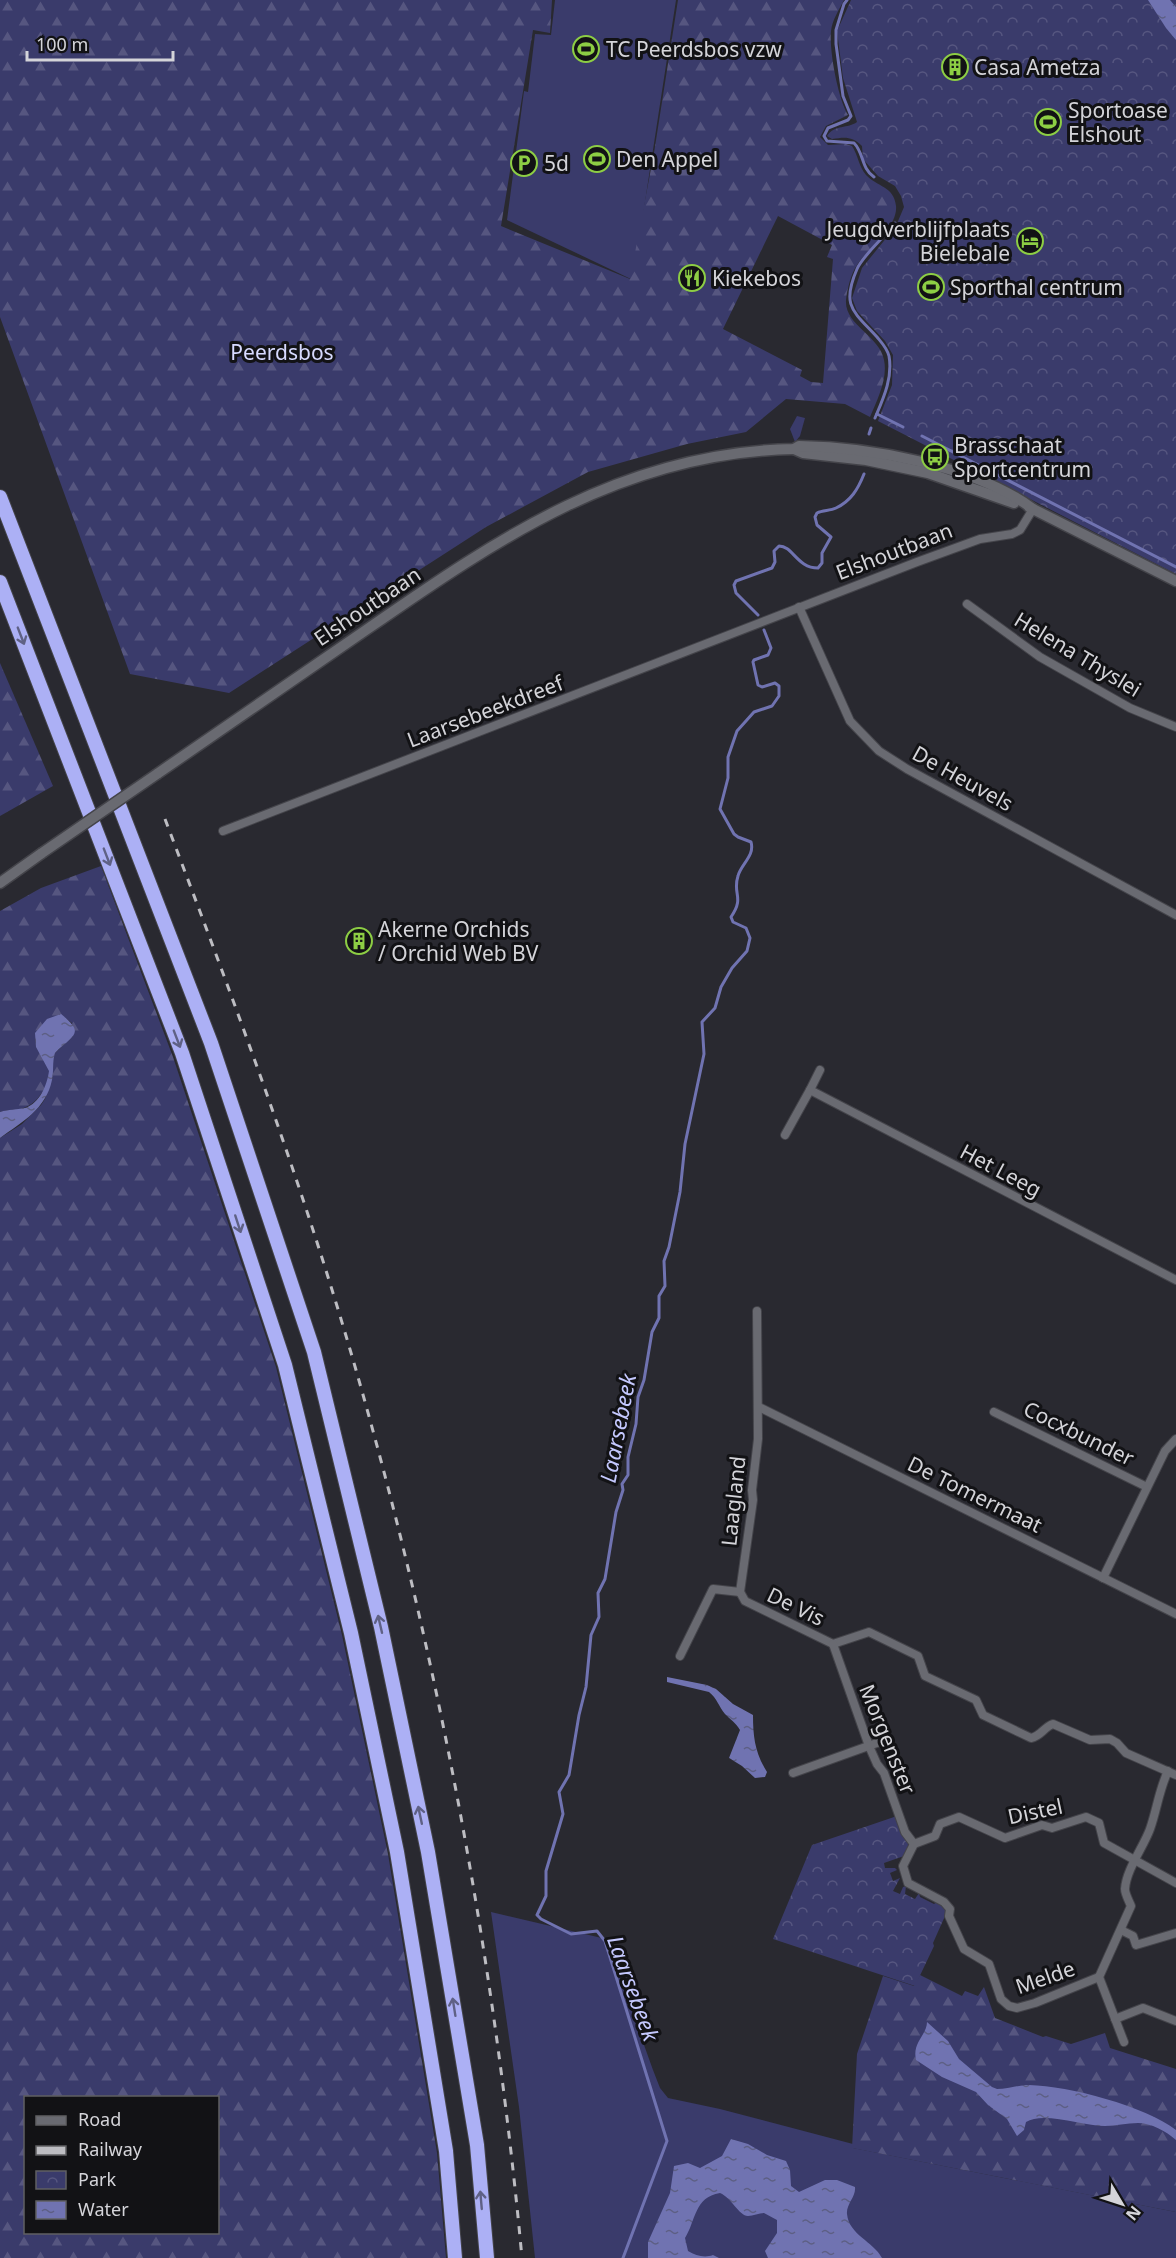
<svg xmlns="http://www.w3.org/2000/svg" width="1176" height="2258" viewBox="0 0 1176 2258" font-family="'Noto Sans',sans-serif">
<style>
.grass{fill:#3a3b6b}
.forest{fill:url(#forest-firs);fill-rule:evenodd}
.park{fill:url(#park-crowns)}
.water{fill:url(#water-ripples)}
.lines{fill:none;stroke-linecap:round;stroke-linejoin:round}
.stream{stroke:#7073b1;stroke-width:3}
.street-casing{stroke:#44444a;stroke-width:10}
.secondary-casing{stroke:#44444a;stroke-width:13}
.highway-casing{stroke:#44444a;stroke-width:16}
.street{stroke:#696a71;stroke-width:8}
.secondary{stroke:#696a71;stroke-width:10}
.highway{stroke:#acb0f5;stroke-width:14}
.rail{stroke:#bdbdc2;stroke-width:3;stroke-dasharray:8 8;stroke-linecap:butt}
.secondary-bridge-casing{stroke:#44444a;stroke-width:13;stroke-linecap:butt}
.secondary-bridge{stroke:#696a71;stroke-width:10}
.oneway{stroke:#5f6185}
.labels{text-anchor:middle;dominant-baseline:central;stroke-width:6;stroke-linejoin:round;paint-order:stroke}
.poi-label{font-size:21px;fill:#d4d4d9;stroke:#121215;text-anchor:start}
.park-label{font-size:21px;fill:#d7daff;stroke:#121215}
.street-label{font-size:21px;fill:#d4d4d9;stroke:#121215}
.water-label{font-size:22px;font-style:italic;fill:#c4c8fe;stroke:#121215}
</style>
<defs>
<pattern id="forest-firs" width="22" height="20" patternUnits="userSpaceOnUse" patternTransform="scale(1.5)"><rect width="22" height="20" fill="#3a3b6b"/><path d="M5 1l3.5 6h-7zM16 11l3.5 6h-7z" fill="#565680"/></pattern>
<pattern id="park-crowns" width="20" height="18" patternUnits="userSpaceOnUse" patternTransform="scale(1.5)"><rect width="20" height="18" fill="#3a3b6b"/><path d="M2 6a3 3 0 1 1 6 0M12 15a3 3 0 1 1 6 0" fill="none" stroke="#565680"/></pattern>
<pattern id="water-ripples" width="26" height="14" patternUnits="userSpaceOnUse" patternTransform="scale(1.5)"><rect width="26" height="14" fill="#7073b1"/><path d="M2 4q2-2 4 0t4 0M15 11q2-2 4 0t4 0" fill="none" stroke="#5d5f84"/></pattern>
</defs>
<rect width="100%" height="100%" fill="#292930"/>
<!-- grass -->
<g class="grass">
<polygon points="555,0 676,0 633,280 507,220 524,91 528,92 535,34 551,35"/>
<polygon points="797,416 805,418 800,436 795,442 790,429"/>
<polygon points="491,1912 606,1939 653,2070 660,2088 668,2098 720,2109 853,2144 853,2148 1176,2212 1176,2258 535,2258 519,2107"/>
</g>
<!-- forest -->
<g class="forest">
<path d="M 0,0 L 552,0 L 550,33 L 533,30 L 501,226 L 630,279 L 654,153 L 678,0 L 844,0 C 839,10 832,20 831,31 C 829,51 838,98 848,115 L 826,126 L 820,137 L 828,145 L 846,144 L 852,146 C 858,155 859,167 866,175 C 877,187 894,186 896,206 C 898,227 868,248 857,265 C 851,273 847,290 846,300 C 844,325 880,336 884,360 C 888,379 877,400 870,417 L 845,404 L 786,399 L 746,432 L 687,444 L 588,472 L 486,527 L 229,693 L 130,674 L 0,317 ZM 778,216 L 832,245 L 827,257 L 833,259 L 823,383 L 811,382 L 800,376 L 802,370 L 723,329 Z"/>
<polygon points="0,663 53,786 0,816"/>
<path d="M 101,866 L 173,1057 L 276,1367 L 342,1635 L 388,1854 L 437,2153 L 446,2258 L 0,2258 L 0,1138 L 22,1124 L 41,1105 L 45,1099 L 53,1076 L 52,1063 L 55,1053 L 73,1036 L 72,1023 L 60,1014 L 35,1039 C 36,1051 46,1058 49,1069 C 51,1082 39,1101 28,1106 C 20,1111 9,1109 0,1112 L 0,911 L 41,888 ZM 26,2098 L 218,2098 L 218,2232 L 26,2232 Z"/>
<polygon points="920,1975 962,1996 965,1991 978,1996 984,1987 995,2018 1043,2037 1046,2036 1071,2044 1105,2033 1110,2048 1176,2069 1176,2212 852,2148 857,2054 883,1976 914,1986"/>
</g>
<!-- park -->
<g class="park">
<path d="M 851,0 L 1176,0 L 1176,574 L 878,421 L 892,385 L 893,355 L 885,341 L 857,311 L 852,298 L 862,268 L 896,226 L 904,207 L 901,196 L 895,186 L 878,176 L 863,159 L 862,146 C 852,136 845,137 832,139 L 827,136 C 835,124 848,129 857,122 L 843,78 L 837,31 Z"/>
<polygon points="897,1816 910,1847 904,1856 884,1863 885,1868 895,1868 897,1870 890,1873 893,1881 900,1878 893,1891 900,1894 903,1887 906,1886 905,1894 915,1899 919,1893 920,1897 934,1904 937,1902 944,1905 947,1915 945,1916 933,1943 934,1946 915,1986 773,1939 812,1845"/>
</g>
<!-- water -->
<g class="water">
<polygon points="1148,0 1170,0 1176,7 1176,40 1166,28"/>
<path d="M 61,1014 C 86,1034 73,1035 55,1053 C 52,1062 54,1072 52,1080 C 46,1109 22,1122 0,1138 L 0,1112 C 9,1109 16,1110 25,1108 C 40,1103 47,1085 49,1071 L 36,1047 L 35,1033 L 47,1019 Z"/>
<path d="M 667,1677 L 707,1685 L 716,1689 L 733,1704 L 753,1715 C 753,1737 755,1753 767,1772 L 765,1777 L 755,1778 L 742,1766 L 729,1758 L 740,1730 C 736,1723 730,1719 725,1714 C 719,1707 717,1698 709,1692 L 667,1682 Z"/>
<path d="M 927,2022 L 948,2041 L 959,2059 L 992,2087 L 997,2089 C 1008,2089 1018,2085 1029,2085 C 1069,2086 1145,2106 1176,2130 L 1176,2140 C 1166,2131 1151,2123 1138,2123 C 1127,2123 1115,2126 1105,2126 C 1083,2126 1043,2111 1026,2122 L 1024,2130 L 1017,2136 L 1007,2119 L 988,2105 L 976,2092 L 942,2077 L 916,2060 C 912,2042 927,2035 927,2022 Z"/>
<path d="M 731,2139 L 748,2144 L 767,2155 L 786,2161 L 790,2170 L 791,2186 L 799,2192 L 825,2180 L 837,2180 L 855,2187 C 856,2197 846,2204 847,2214 C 849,2235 873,2241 882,2258 L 768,2258 L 765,2251 L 777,2233 L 777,2220 L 764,2213 C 759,2213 753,2216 748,2216 C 739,2216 732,2198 720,2193 C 694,2197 696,2221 685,2238 L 688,2251 C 696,2256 705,2258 713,2255 L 719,2258 L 648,2258 L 648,2242 L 670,2193 L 674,2166 L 688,2163 L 700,2168 L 722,2156 Z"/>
</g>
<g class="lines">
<!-- stream -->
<g class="stream">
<path d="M 847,0 L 844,4 L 836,30 L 836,44 L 843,96 L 851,116 L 848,120 L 828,128 L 824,136 L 827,141 L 854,143 C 864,153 861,168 874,177"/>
<polyline points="877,414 903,427"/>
<path d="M 875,418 C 883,399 893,378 889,356 C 887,348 882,343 877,337 C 853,311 841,306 857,269 C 863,255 885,237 895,223"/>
<polyline points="869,434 871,428"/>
<polyline points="922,436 1176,567"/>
<path d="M 758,615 L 736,593 L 734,585 L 736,581 L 772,568 L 775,562 L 774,551 L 779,546 C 793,546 797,568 818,568 L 822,563 L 822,553 L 831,537 L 817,525 L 815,517 L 817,513 C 823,510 830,511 836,508 C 851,501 858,489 864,474"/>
<path d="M 623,2258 L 667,2141 L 605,1941 L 597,1931 L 571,1934 L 541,1919 L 537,1915 L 546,1896 L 546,1871 L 563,1814 L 559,1792 L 569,1775 L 579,1715 L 586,1687 L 591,1635 L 599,1617 L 598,1593 L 605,1579 L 616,1512 L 623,1490 L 622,1484 L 628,1475 L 628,1457 L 636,1424 L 638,1397 L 644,1380 L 652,1332 L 659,1318 L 659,1296 L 665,1286 L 664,1261 L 669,1247 L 680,1192 L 685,1144 L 704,1054 L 702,1022 L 715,1008 L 721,987 L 732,968 L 747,951 L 750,938 L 746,928 L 733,922 L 731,917 C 745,897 732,894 738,876 C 741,864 755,856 751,842 L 738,837 L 734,834 L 720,809 L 728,778 L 728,757 L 737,731 L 754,712 L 772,706 L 779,696 L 779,686 L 775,683 L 762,687 L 758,685 L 753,662 L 754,660 L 768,655 L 771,648 L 764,630"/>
</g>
<defs>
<g id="street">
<polyline points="967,604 1040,657 1130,708 1176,727"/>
<polyline points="799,607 850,721 879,751 907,769 1176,915"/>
<polyline points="223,831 917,562 980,539 1012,534 1020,530 1033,509"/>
<polyline points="820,1070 810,1090 1176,1280"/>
<polyline points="785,1135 810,1090"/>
<polyline points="759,1407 1176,1614"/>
<polyline points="994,1412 1147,1487"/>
<polyline points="1103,1578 1165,1451 1176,1439"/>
<path d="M 740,1592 L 745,1601 L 833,1644 L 869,1632 L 918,1656 L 925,1676 L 976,1700 L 983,1715 L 1031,1738 C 1041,1736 1044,1727 1053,1724 L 1090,1740 L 1110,1739 L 1117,1743 L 1126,1753 L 1176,1775"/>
<polyline points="740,1592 753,1500 752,1490 758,1439 757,1311"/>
<polyline points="833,1644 869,1746 877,1764 884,1773 905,1832 914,1844"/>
<polyline points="680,1656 713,1589 740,1592"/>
<polyline points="793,1773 888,1739"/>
<polyline points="1121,1930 1133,1936 1136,1945 1176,1933"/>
<polyline points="1099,1977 1035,2003 1017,2008 1009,2006 1001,1999 989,1964 964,1949 949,1916 950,1909 944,1902 908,1883 903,1866 914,1844 935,1836 940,1824 959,1817 1005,1838 1042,1825 1052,1828 1086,1817 1099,1823 1104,1843 1176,1883"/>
<polyline points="1115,2019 1143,2008 1176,2021"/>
<path d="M 1124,2042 L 1099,1977 L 1131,1906 C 1129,1901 1125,1894 1125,1889 C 1126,1870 1144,1846 1150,1829 C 1157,1809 1159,1790 1168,1771"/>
</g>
<g id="secondary">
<polyline points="794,449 803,453 866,460 928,473 1014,503"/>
<polyline points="1029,507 1176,581"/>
<path d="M 157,774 C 226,726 296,678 366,630 C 500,537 625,452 794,449 L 799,446 C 870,447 976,466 1033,509"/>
<polyline points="0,883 42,853"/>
</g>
<g id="highway">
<polyline points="0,497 211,1043 314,1352 381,1627 428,1852 477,2145 487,2258"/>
<polyline points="0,582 182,1053 285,1365 351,1633 397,1852 446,2151 455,2258"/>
</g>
</defs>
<!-- street casing -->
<use href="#street" class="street-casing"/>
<!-- secondary casing -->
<use href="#secondary" class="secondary-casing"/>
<!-- highway casing -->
<use href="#highway" class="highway-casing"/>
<!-- street -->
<use href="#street" class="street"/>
<!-- secondary -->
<use href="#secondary" class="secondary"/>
<!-- highway -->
<use href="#highway" class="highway"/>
<!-- rail -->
<path class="rail" d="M 165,819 C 234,1001 302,1182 356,1370 C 439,1660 494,1957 522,2258"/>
<defs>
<polyline id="secondary-bridge" points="42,853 157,774"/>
</defs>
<!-- secondary-bridge casing -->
<use href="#secondary-bridge" class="secondary-bridge-casing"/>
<!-- secondary-bridge -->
<use href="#secondary-bridge" class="secondary-bridge"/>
</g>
<!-- one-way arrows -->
<defs><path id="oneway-shaft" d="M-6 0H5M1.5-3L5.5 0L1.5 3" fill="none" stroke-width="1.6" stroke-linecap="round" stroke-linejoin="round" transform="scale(1.5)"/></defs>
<g class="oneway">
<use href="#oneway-shaft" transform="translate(21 636) rotate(69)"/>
<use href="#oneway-shaft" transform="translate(107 857) rotate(69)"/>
<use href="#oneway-shaft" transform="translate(177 1039) rotate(69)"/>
<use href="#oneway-shaft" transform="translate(238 1224) rotate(72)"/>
<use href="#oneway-shaft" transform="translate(380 1624) rotate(-103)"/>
<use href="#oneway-shaft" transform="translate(420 1815) rotate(-102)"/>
<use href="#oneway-shaft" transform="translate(454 2007) rotate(-99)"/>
<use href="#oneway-shaft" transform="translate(481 2200) rotate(-95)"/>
</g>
<!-- icons -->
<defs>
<symbol id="stadium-ring" viewBox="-11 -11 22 22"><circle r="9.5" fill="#121215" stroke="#8dce44" stroke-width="1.5"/><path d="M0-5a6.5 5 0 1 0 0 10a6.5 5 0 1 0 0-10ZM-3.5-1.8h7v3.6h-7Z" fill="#8dce44"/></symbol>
<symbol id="building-ring" viewBox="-11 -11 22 22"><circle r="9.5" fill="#121215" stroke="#8dce44" stroke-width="1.5"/><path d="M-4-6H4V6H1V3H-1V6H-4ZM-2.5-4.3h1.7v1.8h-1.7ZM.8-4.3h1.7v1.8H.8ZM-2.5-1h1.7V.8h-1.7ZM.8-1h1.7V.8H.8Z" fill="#8dce44"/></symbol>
<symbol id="parking-ring" viewBox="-11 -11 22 22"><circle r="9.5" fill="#121215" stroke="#8dce44" stroke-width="1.5"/><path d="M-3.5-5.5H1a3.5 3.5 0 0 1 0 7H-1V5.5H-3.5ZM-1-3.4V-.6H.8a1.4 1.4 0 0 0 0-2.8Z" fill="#8dce44"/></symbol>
<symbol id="hotel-ring" viewBox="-11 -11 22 22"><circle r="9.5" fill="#121215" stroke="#8dce44" stroke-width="1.5"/><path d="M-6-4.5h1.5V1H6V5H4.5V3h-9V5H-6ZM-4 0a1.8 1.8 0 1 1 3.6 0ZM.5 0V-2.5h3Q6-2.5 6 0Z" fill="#8dce44"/></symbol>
<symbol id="restaurant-ring" viewBox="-11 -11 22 22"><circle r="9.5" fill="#121215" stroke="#8dce44" stroke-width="1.5"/><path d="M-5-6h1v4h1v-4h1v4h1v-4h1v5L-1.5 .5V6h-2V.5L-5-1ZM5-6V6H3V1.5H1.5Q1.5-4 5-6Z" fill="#8dce44"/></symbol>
<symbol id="bus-ring" viewBox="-11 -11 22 22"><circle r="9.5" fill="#121215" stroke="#8dce44" stroke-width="1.5"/><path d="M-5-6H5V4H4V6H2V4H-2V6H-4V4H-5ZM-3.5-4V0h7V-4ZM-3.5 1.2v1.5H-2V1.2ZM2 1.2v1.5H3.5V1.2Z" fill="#8dce44"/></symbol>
</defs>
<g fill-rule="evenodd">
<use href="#stadium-ring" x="571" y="34" width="30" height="30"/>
<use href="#building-ring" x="940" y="52" width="30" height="30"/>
<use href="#stadium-ring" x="1033" y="107" width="30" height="30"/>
<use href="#stadium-ring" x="582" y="144" width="30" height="30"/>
<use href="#parking-ring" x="509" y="148" width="30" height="30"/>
<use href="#hotel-ring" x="1015" y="226" width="30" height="30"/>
<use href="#restaurant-ring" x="677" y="263" width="30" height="30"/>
<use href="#stadium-ring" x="916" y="272" width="30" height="30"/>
<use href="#bus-ring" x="920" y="442" width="30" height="30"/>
<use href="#building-ring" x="344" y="926" width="30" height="30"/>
</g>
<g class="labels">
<!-- poi labels -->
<g class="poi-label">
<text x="606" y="49">TC Peerdsbos vzw</text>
<text x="974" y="67">Casa Ametza</text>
<text x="1068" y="110">Sportoase<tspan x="1068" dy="24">Elshout</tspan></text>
<text x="616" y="159">Den Appel</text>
<text x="544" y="163">5d</text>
<text x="1010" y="229" text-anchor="end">Jeugdverblijfplaats<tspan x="1010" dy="24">Bielebale</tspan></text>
<text x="712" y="278">Kiekebos</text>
<text x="950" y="287">Sporthal centrum</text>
<text x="954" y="445">Brasschaat<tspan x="954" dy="24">Sportcentrum</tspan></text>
<text x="378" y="929">Akerne Orchids<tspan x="378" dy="24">/ Orchid Web BV</tspan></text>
</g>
<!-- park labels -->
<g class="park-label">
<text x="282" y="352">Peerdsbos</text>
</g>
<!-- street labels -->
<g class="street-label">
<text transform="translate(894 551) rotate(-21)">Elshoutbaan</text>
<text transform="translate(367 606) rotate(-34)">Elshoutbaan</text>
<text transform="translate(1078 654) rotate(31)">Helena Thyslei</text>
<text transform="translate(485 711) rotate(-21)">Laarsebeekdreef</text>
<text transform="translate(963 778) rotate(29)">De Heuvels</text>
<text transform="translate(1001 1170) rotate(28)">Het Leeg</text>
<text transform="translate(1079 1433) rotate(26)">Cocxbunder</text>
<text transform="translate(975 1494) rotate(26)">De Tomermaat</text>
<text transform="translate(733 1501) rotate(-84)">Laagland</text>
<text transform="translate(796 1606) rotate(26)">De Vis</text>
<text transform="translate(888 1739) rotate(68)">Morgenster</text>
<text transform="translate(1035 1811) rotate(-12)">Distel</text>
<text transform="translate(1045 1977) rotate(-19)">Melde</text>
</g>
<!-- water labels -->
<g class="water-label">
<text transform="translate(617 1428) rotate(-79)">Laarsebeek</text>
<text transform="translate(634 1988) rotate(70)">Laarsebeek</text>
</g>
</g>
<!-- legend -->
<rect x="24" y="2096" width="195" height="138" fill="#121215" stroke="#606063" stroke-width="1.5"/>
<rect x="36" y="2116" width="30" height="9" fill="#696a71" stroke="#606063" stroke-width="1.5"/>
<text x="78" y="2126" font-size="18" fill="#d4d4d9">Road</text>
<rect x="36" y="2146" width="30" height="9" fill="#bdbdc2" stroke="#606063" stroke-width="1.5"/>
<text x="78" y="2156" font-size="18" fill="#d4d4d9">Railway</text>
<rect x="36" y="2171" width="30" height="18" fill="url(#park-crowns)" stroke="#606063" stroke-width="1.5"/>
<text x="78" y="2186" font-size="18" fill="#d4d4d9">Park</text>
<rect x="36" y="2201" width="30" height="18" fill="url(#water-ripples)" stroke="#606063" stroke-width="1.5"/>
<text x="78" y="2216" font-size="18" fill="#d4d4d9">Water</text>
<!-- north arrow -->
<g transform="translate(1122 2204) rotate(129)" stroke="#121215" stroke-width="4.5" paint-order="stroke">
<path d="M0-4.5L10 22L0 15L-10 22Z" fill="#d4d4d9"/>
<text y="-9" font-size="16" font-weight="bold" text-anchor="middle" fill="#d4d4d9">N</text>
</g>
<!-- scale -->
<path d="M27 51v9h146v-9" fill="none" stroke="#d4d4d9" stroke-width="3"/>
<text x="36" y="51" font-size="18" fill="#d4d4d9" stroke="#121215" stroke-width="4.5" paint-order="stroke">100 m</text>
</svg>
